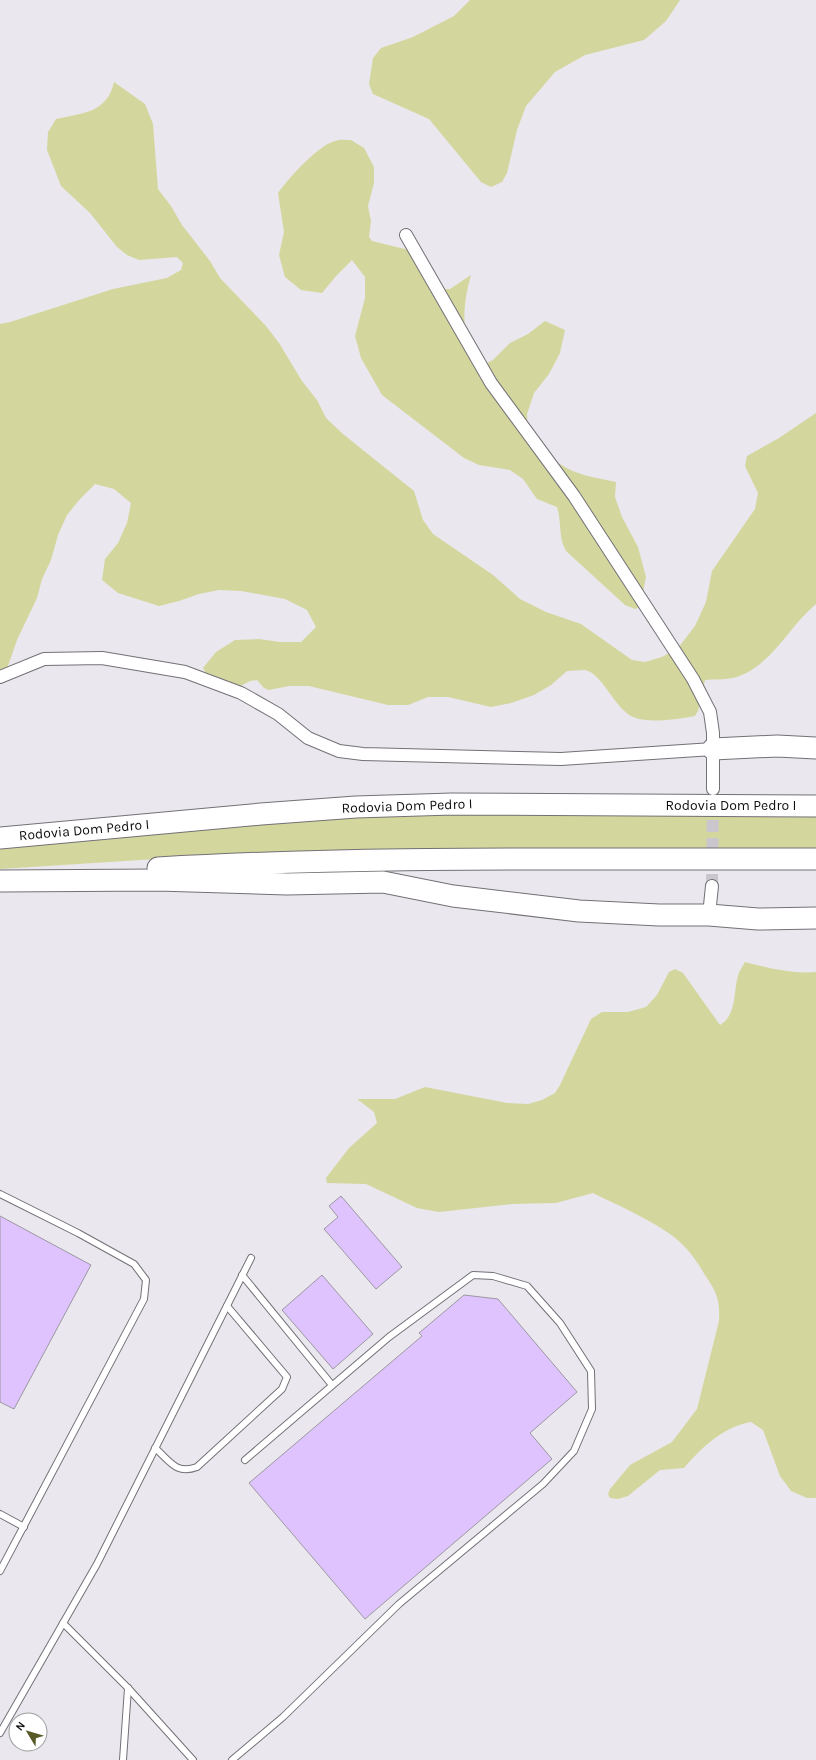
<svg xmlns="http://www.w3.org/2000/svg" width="816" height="1760" viewBox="0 0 816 1760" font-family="Karla,sans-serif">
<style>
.green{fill:#d4d79d}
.building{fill:#dfc3ff;stroke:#9b989f}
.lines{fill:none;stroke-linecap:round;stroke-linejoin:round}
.street-tunnel{stroke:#c9c6cd;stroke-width:12;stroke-dasharray:12 6;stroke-linecap:butt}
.lane-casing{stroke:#737076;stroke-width:8}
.street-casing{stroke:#737076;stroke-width:14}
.highway-casing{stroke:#737076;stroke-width:23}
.lane{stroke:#fff;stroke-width:6}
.street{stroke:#fff;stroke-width:12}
.highway{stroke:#fff;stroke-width:21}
.labels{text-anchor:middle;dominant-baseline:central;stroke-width:3;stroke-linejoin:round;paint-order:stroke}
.street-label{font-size:14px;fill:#0f0e11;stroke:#fff}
</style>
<rect width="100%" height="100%" fill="#eae7ee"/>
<!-- green -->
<g class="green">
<polygon points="470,0 680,0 666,21 644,40 585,55 555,72 526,106 517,130 507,173 502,182 491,187 481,182 429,119 373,94 369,84 373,58 381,48 413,37 454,16"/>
<path d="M 114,82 L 145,104 L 153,124 L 158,189 L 171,206 L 182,225 L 210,261 L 220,278 L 266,326 L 279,343 L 302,381 L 317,400 L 326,418 L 343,434 L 414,491 L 423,520 L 433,534 L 493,575 L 520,599 L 546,612 L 581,624 L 632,660 L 645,662 L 662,657 L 678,648 L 695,626 L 706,602 L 712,571 L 755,509 L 758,493 L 745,466 L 747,456 L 779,438 L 816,413 L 816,604 C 788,627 770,669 733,678 C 724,680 714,679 705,680 L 698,711 L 695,716 C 678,719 650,724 633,717 C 615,709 602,673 585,670 C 579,670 573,671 567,671 L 551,685 L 534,695 L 511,703 L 491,707 L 448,697 L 428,697 L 408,705 L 388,705 L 309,686 L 289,686 L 269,690 L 264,688 L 257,680 L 250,681 L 233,690 L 212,685 L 203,668 L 216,652 L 235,640 L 259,639 L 280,642 L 301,642 L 316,627 L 307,610 L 285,599 L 241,591 L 219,590 L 199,594 L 179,601 L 159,606 L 118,593 L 102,580 L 105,559 L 118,543 L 127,523 L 131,503 L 114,489 L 95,484 L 80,499 L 67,515 L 58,535 L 51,560 L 42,579 L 37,598 L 17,640 L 2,683 L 0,684 L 0,324 L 10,322 L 113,289 L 167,278 L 181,270 L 183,263 L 177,257 L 139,260 L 127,255 L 117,247 L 90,213 L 61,186 L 47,150 L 48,132 L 56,119 C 83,113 107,113 114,82 Z"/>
<path d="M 351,140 L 364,148 L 374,167 L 374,183 L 368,206 L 371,221 L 369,237 L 372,241 L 417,252 L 441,289 L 450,289 L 471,275 C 461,311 462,335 476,369 L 493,360 L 510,343 L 528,334 L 545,321 L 565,330 L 560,353 L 549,374 L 534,393 L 527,414 L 528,434 C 538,445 548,456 560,464 C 576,475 597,478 616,482 L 615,497 L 622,517 L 638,547 L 646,577 L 640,607 L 635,609 L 625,605 L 566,551 C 558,537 562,522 557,507 L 537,499 L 523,479 L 510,470 L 479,465 L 464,458 L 382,395 L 361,358 L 355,336 L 365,298 L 365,277 L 352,260 L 337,275 L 322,293 L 301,290 L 285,277 L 279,255 L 284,232 L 278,193 C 289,178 317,146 335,141 C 340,139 346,140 351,140 Z"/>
<polygon points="470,813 816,813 816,852 188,857 0,869 0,847 369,815"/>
<path d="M 745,962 C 768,968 792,974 816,972 L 816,1498 L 807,1498 L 791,1491 L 780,1476 L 763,1430 L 751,1422 C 723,1427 702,1447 684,1468 L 660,1470 L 628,1496 L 618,1499 L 610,1498 L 608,1494 L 610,1489 L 630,1465 L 672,1442 L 697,1409 L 719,1321 C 720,1299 717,1293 705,1275 C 699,1265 692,1254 683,1245 C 662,1224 621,1207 593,1193 L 556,1203 L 512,1204 L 439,1212 L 417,1208 L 366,1184 L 327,1183 L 326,1178 L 349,1148 L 377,1123 L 374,1112 L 357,1099 L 395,1099 L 425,1087 L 507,1103 L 528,1104 L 542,1100 L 555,1093 L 560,1085 L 591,1019 L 602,1012 L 628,1012 L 646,1007 L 657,995 L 669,972 L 675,969 L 683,973 L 720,1025 C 737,1015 733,993 738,976 C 739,971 743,966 745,962 Z"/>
</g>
<!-- building -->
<g class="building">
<polygon points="341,1196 402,1267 376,1289 324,1229 338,1217 329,1206"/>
<polygon points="0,1216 91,1265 14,1409 0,1402"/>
<polygon points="322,1275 373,1334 333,1369 282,1310"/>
<polygon points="464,1295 498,1299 577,1392 530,1433 552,1459 365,1619 249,1483 422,1336 419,1333"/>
</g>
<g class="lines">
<!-- street-tunnel -->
<polyline class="street-tunnel" points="712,886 713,799"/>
<defs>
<g id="lane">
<polyline points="0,1194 78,1233 134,1264 146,1280 144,1299 0,1571"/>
<polyline points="242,1275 332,1385"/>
<path d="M 155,1448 C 170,1461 176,1475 197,1467 L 282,1389 L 287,1377 L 227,1306"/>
<polyline points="0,1514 24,1527"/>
<polyline points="63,1623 128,1688 193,1760"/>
<polyline points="0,1733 97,1564 251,1258"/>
<polyline points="123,1760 128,1688"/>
<polyline points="232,1760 283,1717 399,1604 543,1484 574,1451 592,1409 591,1371 560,1323 527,1286 493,1276 473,1275 389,1337 245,1460"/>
</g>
<g id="street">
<polyline points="406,235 491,383 574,496 693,679 710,712 713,733 713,789"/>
<polyline points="0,677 44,659 102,658 185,672 241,693 278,714 308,738 339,751 363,754 561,759 713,749"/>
<polyline points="709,915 712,886"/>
</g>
<g id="highway">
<polyline points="713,749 777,746 816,748"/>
<polyline points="0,838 261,814 356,807 452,804 816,806"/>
<path d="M 158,868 C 377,855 597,860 816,859"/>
<polyline points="0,881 158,880 287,884 383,882 453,896 579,911 659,915 709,915 758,919 816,918"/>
</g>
</defs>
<!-- lane casing -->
<use href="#lane" class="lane-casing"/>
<!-- street casing -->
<use href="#street" class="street-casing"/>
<!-- highway casing -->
<use href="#highway" class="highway-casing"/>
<!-- lane -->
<use href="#lane" class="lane"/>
<!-- street -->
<use href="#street" class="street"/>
<!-- highway -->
<use href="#highway" class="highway"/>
</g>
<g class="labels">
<!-- street labels -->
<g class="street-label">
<text x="731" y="805">Rodovia Dom Pedro I</text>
<text transform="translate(407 806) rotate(-2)">Rodovia Dom Pedro I</text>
<text transform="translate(84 830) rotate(-5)">Rodovia Dom Pedro I</text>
</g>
</g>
<!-- north arrow -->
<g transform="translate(28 1732) rotate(308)"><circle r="19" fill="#ffffff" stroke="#9f9fa0"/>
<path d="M0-3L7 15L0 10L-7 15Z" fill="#585926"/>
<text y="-6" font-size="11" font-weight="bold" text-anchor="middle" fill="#0f0e11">N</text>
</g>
</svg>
